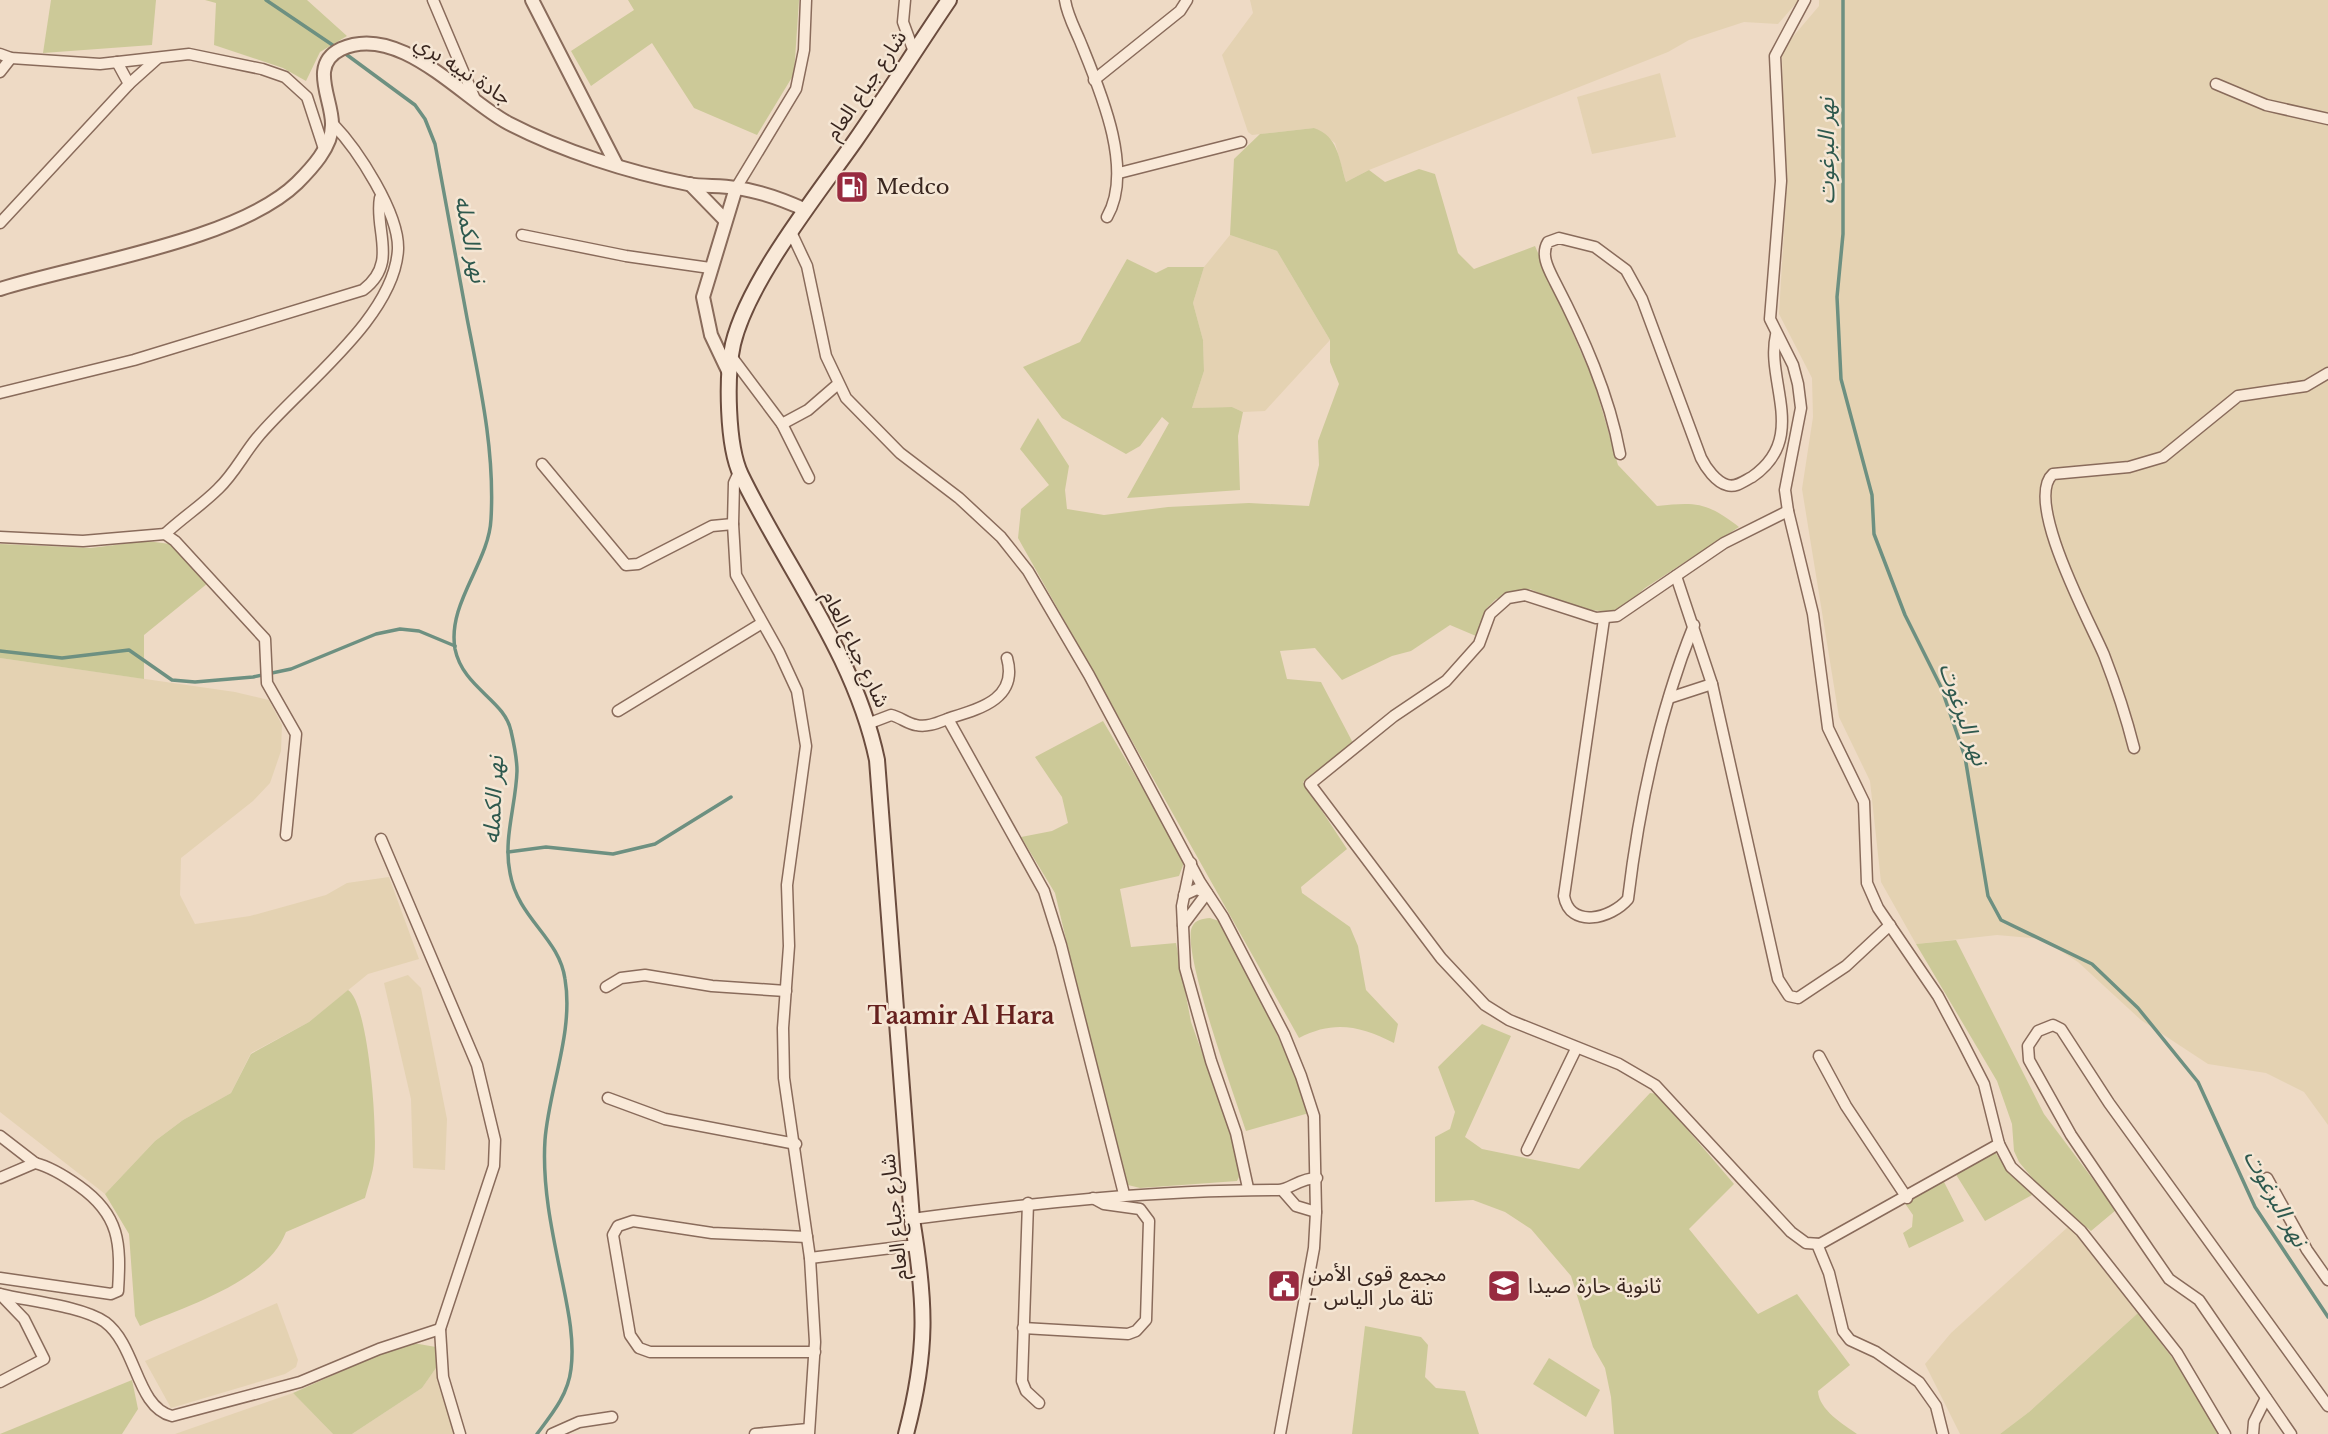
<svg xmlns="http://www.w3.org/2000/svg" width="2328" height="1434" viewBox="0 0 2328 1434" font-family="'Libre Baskerville','Noto Sans Arabic',serif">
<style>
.farmland{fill:#e4d2b2}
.green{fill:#ccc998}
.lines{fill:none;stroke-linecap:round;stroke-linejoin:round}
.stream{stroke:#6d9081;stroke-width:3.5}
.minor-casing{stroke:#896b5b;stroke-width:13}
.tertiary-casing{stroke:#896b5b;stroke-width:16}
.secondary-casing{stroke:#6b4c3e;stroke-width:18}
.minor{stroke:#f9e9d8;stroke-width:10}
.tertiary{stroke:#f9e9d8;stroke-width:12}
.secondary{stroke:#f9e9d8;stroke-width:14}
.labels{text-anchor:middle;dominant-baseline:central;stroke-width:5;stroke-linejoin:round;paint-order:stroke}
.street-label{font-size:21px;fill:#39261f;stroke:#f5e6d4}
.poi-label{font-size:21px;fill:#39261f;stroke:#f5e6d4;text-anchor:start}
.water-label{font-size:23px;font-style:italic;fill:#2e594e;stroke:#f5e6d4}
.neighbourhood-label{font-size:23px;font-weight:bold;fill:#65201e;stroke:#f5e6d4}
</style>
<rect width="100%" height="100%" fill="#eedac5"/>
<!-- farmland -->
<g class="farmland">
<polygon points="1250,0 1799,0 1778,24 1744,22 1689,40 1668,52 1369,170 1346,182 1335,143 1314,128 1252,135 1248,132 1222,55 1253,13"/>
<polygon points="1819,0 2328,0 2328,1125 2304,1092 2266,1073 2208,1064 2141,1020 2078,962 2042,939 1997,935 1916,944 1881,882 1870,781 1839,717 1802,489 1813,417 1812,378 1779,314 1786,197 1782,57 1785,46 1819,6"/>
<polygon points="1660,73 1676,137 1592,154 1577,97"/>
<polygon points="1230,235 1277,251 1330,340 1265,411 1243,412 1232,407 1192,408 1204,371 1203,340 1193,303 1204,267"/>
<polygon points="0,658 235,692 269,700 282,725 281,751 270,783 253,801 181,858 180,895 195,924 250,916 326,895 347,883 389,877 419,959 368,974 309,1022 251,1053 231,1093 183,1120 155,1141 105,1194 0,1112"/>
<polygon points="408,975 421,988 447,1119 445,1170 413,1168 411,1099 384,983"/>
<polygon points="2069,1226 2138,1313 2029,1412 2000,1434 1960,1434 1925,1364 1951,1333"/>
<polygon points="277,1303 298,1360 296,1367 285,1374 171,1408 145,1361"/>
<polygon points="436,1368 456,1434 352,1434 422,1388"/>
<polygon points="293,1393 333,1434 175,1434"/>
</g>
<!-- green -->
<g class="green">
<polygon points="51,0 156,0 152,45 43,53"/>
<polygon points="205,0 307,0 347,36 320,52 306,81 283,68 214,45 216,3"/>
<polygon points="628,0 799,0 794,74 757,135 694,108 652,43 591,86 571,51 634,10"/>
<path d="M 1314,128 C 1338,136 1339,159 1346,182 L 1369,170 L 1385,182 L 1419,169 L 1435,174 L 1458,253 L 1474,269 L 1535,246 L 1594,382 L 1618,465 L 1657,506 C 1696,502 1707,502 1739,527 L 1645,588 L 1622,608 L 1608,612 L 1575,608 L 1530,589 L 1496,599 L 1486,609 L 1476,636 L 1450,625 L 1411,651 L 1392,656 L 1342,680 L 1315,648 L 1280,651 L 1287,679 L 1321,682 L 1353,743 L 1303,782 L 1347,849 L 1301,887 L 1302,893 L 1350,927 L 1358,946 L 1366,990 L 1398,1024 L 1394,1043 C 1360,1026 1334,1020 1299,1038 L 1018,538 L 1021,509 L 1049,485 L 1020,449 L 1038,418 L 1069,466 L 1065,490 L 1067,509 L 1104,515 L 1168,507 L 1249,503 L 1309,506 L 1319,465 L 1318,441 L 1339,384 L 1330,362 L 1330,340 L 1277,251 L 1230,235 L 1234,159 L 1260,134 Z"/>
<polygon points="1127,259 1156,273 1168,267 1204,267 1193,303 1203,340 1204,371 1192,408 1232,407 1243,412 1238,436 1240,490 1127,498 1169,423 1162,417 1140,446 1126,454 1062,418 1023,367 1080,342"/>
<polygon points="147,541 170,544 208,583 144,635 144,679 0,658 0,544 91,548"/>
<polygon points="1103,721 1185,860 1179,876 1120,889 1131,947 1176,943 1191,1022 1233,1138 1240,1175 1237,1181 1140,1188 1124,1184 1055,893 1021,837 1052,831 1068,823 1062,797 1035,757"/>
<path d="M 1210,918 L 1219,921 C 1255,986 1284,1044 1309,1113 L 1246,1131 C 1236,1100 1181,950 1192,927 C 1196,919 1202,919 1210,918 Z"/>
<polygon points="1956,940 2044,1114 2116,1210 2091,1231 2044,1192 2019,1162 2014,1151 2012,1124 1997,1081 1916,944"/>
<path d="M 348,990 C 369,1003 378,1134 374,1161 C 373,1173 368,1186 365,1198 L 286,1232 C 267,1282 186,1306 140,1326 L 135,1316 L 129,1234 L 105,1194 L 155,1141 L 183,1120 L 231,1093 L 251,1054 L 309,1022 Z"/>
<path d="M 1482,1024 L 1511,1036 L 1465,1137 L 1482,1149 L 1579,1169 L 1650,1093 L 1657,1094 L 1734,1184 L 1689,1229 L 1758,1314 L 1797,1294 L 1850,1365 L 1818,1391 C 1819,1410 1843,1424 1857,1434 L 1614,1434 L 1611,1397 L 1605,1368 L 1593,1347 L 1571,1276 L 1531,1229 L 1505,1212 L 1473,1200 L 1435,1202 L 1435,1137 L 1450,1129 L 1455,1112 L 1438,1067 Z"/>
<path d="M 1995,1152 C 2004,1168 2020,1180 2032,1195 L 1985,1221 L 1955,1173 Z"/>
<polygon points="1943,1180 1964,1221 1909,1248 1903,1233 1912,1227 1913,1215 1904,1202"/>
<polygon points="2138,1313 2183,1372 2218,1434 2000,1434 2029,1412"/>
<polygon points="1365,1326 1421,1337 1428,1345 1425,1377 1436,1388 1465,1391 1479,1434 1352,1434"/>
<polygon points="407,1342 436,1347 436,1368 422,1388 352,1434 333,1434 293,1393"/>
<polygon points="1549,1358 1600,1390 1586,1417 1533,1384"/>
<polygon points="132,1380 138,1409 122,1434 0,1434"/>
</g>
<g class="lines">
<!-- stream -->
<g class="stream">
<polyline points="266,0 337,48"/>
<polyline points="1843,0 1843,234 1837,297 1841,379 1872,495 1874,534 1905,615 1941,687 1965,757 1988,896 2001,920 2092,964 2138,1008 2198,1082 2255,1207 2328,1317"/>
<path d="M 343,52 L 415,105 L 425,119 L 435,144 C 446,202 456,260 467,318 C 480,385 495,451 491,519 C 489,563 447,603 455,649 C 463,688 505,700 511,731 C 514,744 517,759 517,771 C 516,805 503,839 510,873 C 518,919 559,937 565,979 C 574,1032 549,1088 545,1140 C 542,1185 552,1232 561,1275 C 567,1305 575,1338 571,1369 C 568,1395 552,1414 537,1434"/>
<polyline points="0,651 62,658 129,650 172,680 195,682 253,677 291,669 376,634 400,629 419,631 455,646"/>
<polyline points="508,852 546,847 613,854 655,844 731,797"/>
</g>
<defs>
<g id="minor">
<polyline points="433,0 474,97"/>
<polyline points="905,0 903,22 914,52"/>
<path d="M 1065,0 C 1067,14 1074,27 1080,41 C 1099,88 1135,169 1107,217"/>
<polyline points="1805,0 1775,56 1781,181 1770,319 1793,365 1798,384 1801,408 1785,490 1788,511 1813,614 1828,728 1864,802 1867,883 1878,908 1938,996 1962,1041 1984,1084 1999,1144 2011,1167 2081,1231 2177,1353 2225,1434"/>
<polyline points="0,54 11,58 100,64 189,54 262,69 285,77 307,97 324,149"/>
<polyline points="117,62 129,84"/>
<polyline points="0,72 11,58"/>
<polyline points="1094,80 1180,11 1187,0"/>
<polyline points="2216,84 2266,105 2328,119"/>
<polyline points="1119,173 1241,142"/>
<polyline points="736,188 796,89 804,50 806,0"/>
<polyline points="0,223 129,84 158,58"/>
<polyline points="791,232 807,266 826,356 846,398 900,453 959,498 1001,537 1028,571 1089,675 1200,882 1223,917 1284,1034 1301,1076 1314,1116 1316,1212 1314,1248 1280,1434"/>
<polyline points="522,235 626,256 710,268"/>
<polyline points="731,356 782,424 808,410 838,384"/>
<path d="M 0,393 L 134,360 L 363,290 C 399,263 374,230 380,198"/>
<polyline points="782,424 809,478"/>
<path d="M 1620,454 C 1609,394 1583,336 1555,282 C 1549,270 1540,255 1548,242 L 1559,238 L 1595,247 L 1626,270 L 1642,299 L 1701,458 C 1706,468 1716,482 1727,485 C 1736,488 1744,481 1752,477 C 1809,438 1765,381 1776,335"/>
<polyline points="542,464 626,565 638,564 712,526 733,524"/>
<polyline points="739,472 734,483 733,524 736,575 779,652 797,691 806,746 787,885 789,946 783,1028 784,1078 810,1258 815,1342 809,1434"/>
<polyline points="1788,511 1724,543 1617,616 1596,618 1525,595 1508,598 1490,614 1479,644 1446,681 1394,716 1310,784 1441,958 1485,1005 1509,1020 1619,1064 1655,1085 1791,1232 1806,1243 1820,1244 1999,1144"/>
<path d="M 165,534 C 182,518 202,505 218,489 C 234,474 243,455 257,438 C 298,388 395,318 398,249 C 399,213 358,150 333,124"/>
<polyline points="0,537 83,541 165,534 175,541 265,639 267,683 296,734 286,835"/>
<polyline points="1676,576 1712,684 1778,979 1789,996 1798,998 1846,966 1890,925"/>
<path d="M 1604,619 L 1564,896 C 1570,929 1611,919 1628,899 C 1639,807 1659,712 1694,625"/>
<polyline points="1669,698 1712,684"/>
<polyline points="618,711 762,623"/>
<polyline points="948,719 1044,891 1061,945 1124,1194"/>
<path d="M 870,723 L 891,715 C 900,717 908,724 916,725 C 929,728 941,721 953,717 C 983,708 1018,697 1007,658"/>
<path d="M 2134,748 C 2126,716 2116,686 2104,655 C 2091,624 2023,500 2053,474 L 2129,467 L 2163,457 L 2238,396 L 2306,386 L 2328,373"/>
<polyline points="381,839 477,1065 495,1140 494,1166 440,1329 443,1377 460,1434"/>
<polyline points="1191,863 1182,906 1185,968 1211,1061 1236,1133 1248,1188"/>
<polyline points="1183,925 1207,893 1197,889 1184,895"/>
<polyline points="606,987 621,978 645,975 712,986 786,991"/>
<polyline points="1819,1056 1846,1106 1907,1198"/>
<polyline points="608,1098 665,1119 796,1144"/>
<polyline points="0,1136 35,1163"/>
<polyline points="1527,1150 1576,1049"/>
<path d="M 0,1178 L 35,1163 C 51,1167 65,1176 79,1186 C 120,1215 121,1243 118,1291 L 111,1294 L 0,1278"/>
<polyline points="2267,1178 2307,1250 2328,1280"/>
<polyline points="1282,1190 1296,1206 1316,1212"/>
<polyline points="1028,1203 1022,1381 1026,1391 1039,1403"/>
<path d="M 912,1219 C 1034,1203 1155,1190 1278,1190 C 1289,1190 1300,1178 1317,1178"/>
<polyline points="807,1237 712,1233 633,1221 618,1226 613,1235 630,1335 639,1348 650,1352 815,1352"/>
<polyline points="1817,1244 1829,1273 1843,1331 1850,1340 1876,1352 1919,1382 1936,1406 1943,1434"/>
<polyline points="810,1258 916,1245"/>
<path d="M 0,1294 C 28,1301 82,1306 105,1322 C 137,1346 136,1407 172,1416 L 300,1382 L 379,1349 L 440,1329"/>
<polyline points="1023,1328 1128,1334 1136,1331 1146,1320 1149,1221 1140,1209 1104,1204 1093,1198"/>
<polyline points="0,1382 44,1359 24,1319 0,1294"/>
<polyline points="552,1434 579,1422 612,1417"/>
<polyline points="755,1434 808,1429"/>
<polyline points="2253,1434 2254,1422 2266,1398"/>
<polyline points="2291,1434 2199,1300 2169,1279 2149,1250 2071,1135 2029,1060 2028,1046 2038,1031 2053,1025 2061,1029 2109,1103 2328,1406"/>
</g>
<g id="tertiary">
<polyline points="532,0 616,164"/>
<polyline points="690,184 725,220"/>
<path d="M 0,289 C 80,264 239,240 297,183 C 311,169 332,147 332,125 C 333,100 308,65 341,49 C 399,22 463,99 508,123 C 562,151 628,172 688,184 C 704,187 720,185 736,188 C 760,191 784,200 806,210"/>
<polyline points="729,373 711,335 703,297 736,188"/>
</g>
<path id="secondary" d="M 906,1434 C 928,1351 926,1302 912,1219 L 877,760 C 855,655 787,570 741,475 C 727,446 726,376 733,344 C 748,281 817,195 855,141 C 887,95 917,47 949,0"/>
</defs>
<!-- minor casing -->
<use href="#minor" class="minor-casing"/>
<!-- tertiary casing -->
<use href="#tertiary" class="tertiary-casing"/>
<!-- secondary casing -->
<use href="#secondary" class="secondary-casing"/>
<!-- minor -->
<use href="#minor" class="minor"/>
<!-- tertiary -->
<use href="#tertiary" class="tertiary"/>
<!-- secondary -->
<use href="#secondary" class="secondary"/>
</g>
<!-- icons -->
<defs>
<symbol id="fuel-square" viewBox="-11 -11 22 22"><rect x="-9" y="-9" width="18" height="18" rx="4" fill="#982b40" stroke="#f5e6d4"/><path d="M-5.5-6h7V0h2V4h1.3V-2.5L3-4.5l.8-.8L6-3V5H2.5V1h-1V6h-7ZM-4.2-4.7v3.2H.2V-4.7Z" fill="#fff"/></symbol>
<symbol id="civic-square" viewBox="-11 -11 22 22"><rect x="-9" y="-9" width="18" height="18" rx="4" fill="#982b40" stroke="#f5e6d4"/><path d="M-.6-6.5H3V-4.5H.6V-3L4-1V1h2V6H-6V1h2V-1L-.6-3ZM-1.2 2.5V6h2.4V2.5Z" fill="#fff"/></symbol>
<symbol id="school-square" viewBox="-11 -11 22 22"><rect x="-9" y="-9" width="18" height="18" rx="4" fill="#982b40" stroke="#f5e6d4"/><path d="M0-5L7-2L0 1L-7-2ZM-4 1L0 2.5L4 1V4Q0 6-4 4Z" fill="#fff"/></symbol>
</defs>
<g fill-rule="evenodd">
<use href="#fuel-square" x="833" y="168" width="38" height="38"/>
<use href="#civic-square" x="1265" y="1267" width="38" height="38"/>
<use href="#school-square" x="1485" y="1267" width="38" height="38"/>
</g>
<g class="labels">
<!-- street labels -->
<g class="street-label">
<text transform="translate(463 70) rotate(33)">جادة نبيه بري</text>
<text transform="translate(866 85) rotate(-56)">شارع جباع العام</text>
<text transform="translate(856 649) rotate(64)">شارع جباع العام</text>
<text transform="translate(894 1217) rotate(-96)">شارع جباع العام</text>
</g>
<!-- poi labels -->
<g class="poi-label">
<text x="876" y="187">Medco</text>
<text x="1308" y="1274">مجمع قوى الأمن<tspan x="1308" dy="24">- تلة مار الياس</tspan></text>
<text x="1528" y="1286">ثانوية حارة صيدا</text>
</g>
<!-- water labels -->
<g class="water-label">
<text transform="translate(1826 151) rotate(-90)">نهر البرغوت</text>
<text transform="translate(471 239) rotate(79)">نهر الكمله</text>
<text transform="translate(1964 714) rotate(71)">نهر البرغوت</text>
<text transform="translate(493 800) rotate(-87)">نهر الكمله</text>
<text transform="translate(2276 1198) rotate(61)">نهر البرغوت</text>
</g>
<!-- neighbourhood labels -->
<g class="neighbourhood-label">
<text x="961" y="1016">Taamir Al Hara</text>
</g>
</g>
</svg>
